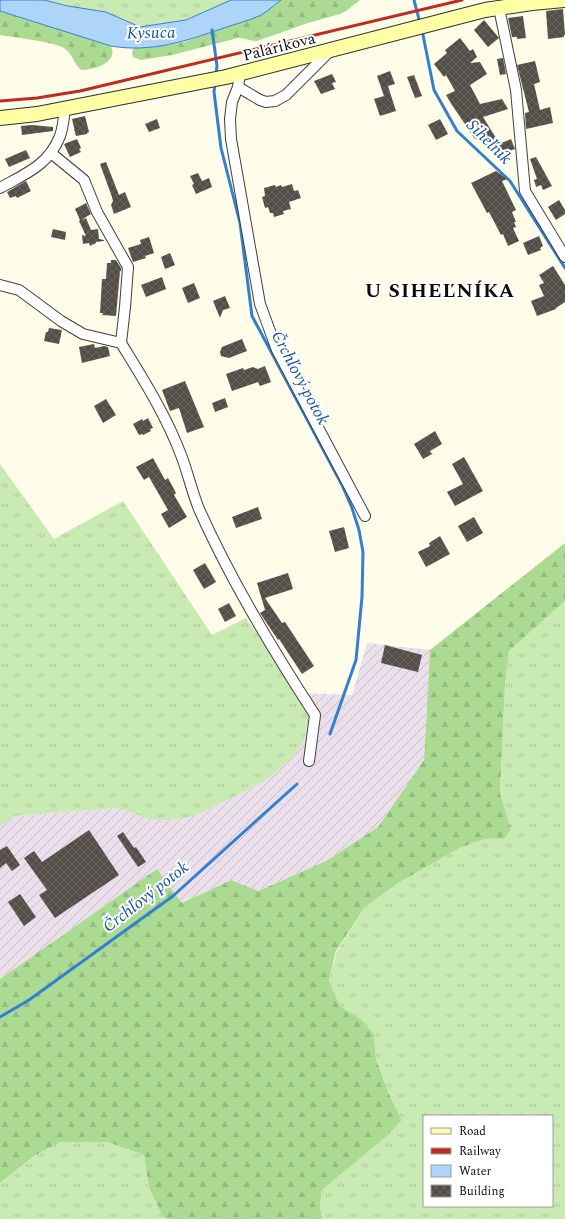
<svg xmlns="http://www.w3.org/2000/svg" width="565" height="1219" viewBox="0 0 565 1219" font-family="Spectral,serif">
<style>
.industrial{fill:url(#industrial-furrows)}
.grass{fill:url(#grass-tufts);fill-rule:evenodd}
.forest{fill:url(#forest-firs)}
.water{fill:#aed4f8;stroke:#3380d0}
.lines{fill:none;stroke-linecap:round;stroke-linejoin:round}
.stream{stroke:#3380d0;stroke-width:3}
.building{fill:url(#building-cross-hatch)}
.minor-casing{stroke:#3f3f3f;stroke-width:12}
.secondary-casing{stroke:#2e2e2e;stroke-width:16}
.minor{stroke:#fff;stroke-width:10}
.secondary{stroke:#ffffa5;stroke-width:14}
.rail{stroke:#bf2b21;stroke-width:3}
.labels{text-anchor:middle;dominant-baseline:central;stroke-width:4;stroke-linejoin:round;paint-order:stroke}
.street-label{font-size:16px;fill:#0c0c0c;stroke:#fff}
.water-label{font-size:17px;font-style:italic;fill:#1352a0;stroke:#fff}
.district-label{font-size:20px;font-weight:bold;letter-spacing:1px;fill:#0c0c0c;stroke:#fff}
</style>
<defs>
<pattern id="industrial-furrows" width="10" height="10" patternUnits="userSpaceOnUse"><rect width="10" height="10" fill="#ebdfeb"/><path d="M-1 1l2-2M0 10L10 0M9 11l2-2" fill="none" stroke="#c8bec8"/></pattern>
<pattern id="grass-tufts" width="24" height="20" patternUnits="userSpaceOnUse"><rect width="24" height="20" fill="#caeab4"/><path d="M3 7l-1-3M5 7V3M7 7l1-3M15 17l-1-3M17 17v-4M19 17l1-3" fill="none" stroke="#acc89a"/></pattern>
<pattern id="forest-firs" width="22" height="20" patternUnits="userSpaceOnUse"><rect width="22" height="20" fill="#abdb92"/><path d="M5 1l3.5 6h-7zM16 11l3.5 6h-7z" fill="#92bb7d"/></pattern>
<pattern id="building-cross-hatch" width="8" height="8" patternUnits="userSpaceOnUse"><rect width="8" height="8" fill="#544e48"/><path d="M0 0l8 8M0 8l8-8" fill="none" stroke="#68635e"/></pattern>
</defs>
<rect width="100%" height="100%" fill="#fffdea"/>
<!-- industrial -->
<polygon class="industrial" points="367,643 430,650 424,760 378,827 326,861 257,891 231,880 182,903 157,869 0,979 0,826 15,816 117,808 149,819 201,813 254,787 272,776 294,755 300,693 352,695"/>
<!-- grass -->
<g class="grass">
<polygon points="44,0 231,0 186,20 140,27 106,12 68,6"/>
<polygon points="0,464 54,539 123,501 212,635 246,618 300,693 310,711 303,743 294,755 272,776 254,787 201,813 185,818 165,820 149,819 117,808 15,816 0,826"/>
<path d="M 565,601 L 565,1219 L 322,1219 L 320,1205 L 322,1190 L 387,1136 L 402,1120 L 389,1094 L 376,1059 L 374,1034 L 362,1020 L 340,1006 L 329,980 L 337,951 L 365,907 L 400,882 L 460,848 L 481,840 L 494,838 L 511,829 L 500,793 L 505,685 L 509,651 ZM 424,1116 L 552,1116 L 552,1206 L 424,1206 Z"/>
<polygon points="61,1142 107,1142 144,1155 149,1188 163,1217 167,1219 0,1219 0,1183 34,1156"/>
</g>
<!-- forest -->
<g class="forest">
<path d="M 281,0 L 360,0 L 346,11 L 340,14 L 308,23 L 257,41 C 250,41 245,38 238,38 L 172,55 L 141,60 L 133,57 L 132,53 L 133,49 L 137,47 L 162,46 L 184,42 L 259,16 Z"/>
<path d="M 0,11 L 111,46 C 119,63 93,70 81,70 C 74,64 72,53 64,48 C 54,42 13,37 0,35 Z"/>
<polygon points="565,543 565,601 509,651 505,685 500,793 511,829 504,839 494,838 481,840 460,848 400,882 365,907 336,951 329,980 340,1006 362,1020 374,1034 376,1059 389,1094 402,1120 387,1136 322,1190 320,1205 322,1219 167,1219 163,1217 149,1188 144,1155 107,1142 61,1142 34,1156 0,1183 0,979 157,869 182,903 231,880 258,891 326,861 378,827 424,760 430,650"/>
</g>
<!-- water -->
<path class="water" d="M 0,0 L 44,0 L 68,6 L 106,12 L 140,27 L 186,20 L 231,0 L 281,0 C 274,5 266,13 259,16 C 248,21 235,24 224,28 C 186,41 151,53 111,46 L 0,11 Z"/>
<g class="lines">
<!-- stream -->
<g class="stream">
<polyline points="414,0 420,23"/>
<polyline points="212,30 217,66 216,74"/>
<polyline points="422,30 434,90 457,131 510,181 565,268"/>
<polyline points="215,84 214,92 221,148 240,223 252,316 342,485 352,508 359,530 363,552 362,597 356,660 330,734"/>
<polyline points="0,1017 29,1000 173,896 297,784"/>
</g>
</g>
<!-- building -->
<g class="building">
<polygon points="563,9 565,35 564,35 564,37 548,39 546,11"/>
<polygon points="523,16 526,38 517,39 517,37 512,37 508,18"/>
<polygon points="484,20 499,38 488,47 474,30"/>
<polygon points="460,38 470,51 473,49 477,57 470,63 480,62 487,74 470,85 480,104 502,99 508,109 483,117 496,138 485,145 479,137 475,139 452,105 446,95 455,91 446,75 444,77 434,64 447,53 445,50"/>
<polygon points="503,58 506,74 500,75 497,59"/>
<polygon points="535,61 540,82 534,84 540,110 550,107 553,123 526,129 525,113 529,112 517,65"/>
<polygon points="390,71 395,84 388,86 396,111 380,116 374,99 384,96 377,76"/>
<polygon points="332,74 336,82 332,83 335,89 321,94 314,81"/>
<polygon points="414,75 422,96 415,98 407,77"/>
<polygon points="85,116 89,132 87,133 87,134 76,136 74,129 75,128 74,128 72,119"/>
<polygon points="157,119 160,128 149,132 145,124"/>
<polygon points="440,119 448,134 436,140 428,125"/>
<polygon points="32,125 53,127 53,131 22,135 21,126"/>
<polygon points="77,139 81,148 79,149 81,152 70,157 64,144"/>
<polygon points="511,139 515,149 502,153 499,144"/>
<polygon points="26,150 30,158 9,167 5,159"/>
<polygon points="536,157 552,186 543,190 541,185 536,187 534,180 537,179 530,159"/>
<polygon points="106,162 119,195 125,192 131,207 114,214 111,205 113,201 112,197 100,164"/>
<polygon points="496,171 507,179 502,181 516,210 512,212 516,222 514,222 516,227 513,228 519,241 508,246 503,234 501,235 489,212 487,213 471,183"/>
<polygon points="198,173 202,181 209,178 212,187 196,194 192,185 194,184 190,176"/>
<polygon points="26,181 31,191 17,198 16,196 10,198 7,192"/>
<polygon points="292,184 294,191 298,190 301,198 289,202 291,209 283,211 284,214 274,217 273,213 270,213 268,207 265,208 262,197 265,196 264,188 275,185 276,187 281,185 282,187"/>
<polygon points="559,200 565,210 565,214 556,220 548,207"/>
<polygon points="86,203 91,214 81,220 86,218 91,230 98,229 99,239 104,240 104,241 96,242 96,243 90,246 89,243 83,244 82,235 86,236 79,221 80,220 75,209"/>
<polygon points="53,229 66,232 65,240 51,237"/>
<polygon points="539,236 543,246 540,248 541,250 528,255 523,243"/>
<polygon points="149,237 154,253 145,256 146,258 133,262 128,248 141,244 140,240"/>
<polygon points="170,253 175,265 165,269 161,257"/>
<polygon points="111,260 116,260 121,268 121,271 120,271 116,316 102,315 103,313 100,313 102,279 106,279 107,263 111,263"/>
<polygon points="553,266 565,285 565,302 556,308 556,309 537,316 531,301 544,296 539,285 544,283 539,275"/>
<polygon points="162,277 166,289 146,297 141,285"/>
<polygon points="194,283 200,298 188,303 182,288"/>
<polygon points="225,296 230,308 223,310 220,318 213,301"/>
<polygon points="49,328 62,330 59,344 44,341 46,332 48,332"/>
<polygon points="242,339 247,351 229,358 221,356 220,352 222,347"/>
<polygon points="94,344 95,348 104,346 108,347 110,356 82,363 79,347"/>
<polygon points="265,366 271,382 260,386 258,382 232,391 226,374 243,368 244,370 253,367 258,369"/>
<polygon points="185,381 204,427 187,433 179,408 170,411 162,390"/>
<polygon points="225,398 228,407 215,412 212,403"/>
<polygon points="106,399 116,415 103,423 94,406"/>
<polygon points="148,418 153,428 150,429 151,431 143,435 142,434 139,435 133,424 142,419 143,421"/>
<polygon points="435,431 442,444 430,451 432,454 423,459 414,444"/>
<polygon points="464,457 483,491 455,506 447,492 463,484 452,464"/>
<polygon points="153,458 165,480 168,478 176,493 174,495 187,517 169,528 161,514 168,510 149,477 144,480 136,467"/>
<polygon points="258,507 262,519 236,528 232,517"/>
<polygon points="474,517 483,533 467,542 458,526"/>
<polygon points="344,527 349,548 335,552 329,531"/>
<polygon points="440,536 450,554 426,567 418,552 430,546 429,543"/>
<polygon points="205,563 216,582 204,589 193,570"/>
<polygon points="288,573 293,589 265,598 282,623 285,622 314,666 302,674 279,639 278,640 260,613 265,610 257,583"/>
<polygon points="229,603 236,616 225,622 218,609"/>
<polygon points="385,645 422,655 418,672 381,663"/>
<polygon points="89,830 119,875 55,918 39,895 47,890 24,858 34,851 42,862"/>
<polygon points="123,832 134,848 136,847 146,862 138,867 117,836"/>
<polygon points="7,846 20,865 12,871 6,863 0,868 0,850"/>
<polygon points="20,894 36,917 24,926 8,902"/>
</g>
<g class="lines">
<defs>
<g id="minor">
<polyline points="499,8 516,90 525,191 565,257"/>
<polyline points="240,74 238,87 232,102 230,119 231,139 260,304 277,350 365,516"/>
<polyline points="238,87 260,100 266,102 275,101 286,95 330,51"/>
<path d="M 0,188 C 25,174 49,165 60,136 C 63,128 64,117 65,108"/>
<polyline points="0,285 19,290 61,321 83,334 121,343 125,307 128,267 97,212 84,180 51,153"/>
<path d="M 121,343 C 143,379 166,415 181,455 C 188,473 192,492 199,509 C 231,581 272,649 315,715 L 309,761"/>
</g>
<polyline id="secondary" points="0,118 37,114 226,77 485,10 532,3 564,0"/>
</defs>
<!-- minor casing -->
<use href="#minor" class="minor-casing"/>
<!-- secondary casing -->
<use href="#secondary" class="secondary-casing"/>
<!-- minor -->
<use href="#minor" class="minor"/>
<!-- secondary -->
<use href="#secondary" class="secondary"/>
<!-- rail -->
<polyline class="rail" points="0,101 37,98 80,91 462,0"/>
</g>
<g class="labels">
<!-- street labels -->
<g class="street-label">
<text transform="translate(279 47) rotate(-14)">Palárikova</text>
</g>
<!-- water labels -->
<g class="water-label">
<text transform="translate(151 33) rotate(-1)">Kysuca</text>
<text transform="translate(489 142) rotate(45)">Siheľník</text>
<text transform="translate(300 378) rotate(62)">Črchľový potok</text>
<text transform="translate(146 897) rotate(-38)">Črchľový potok</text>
</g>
<!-- district labels -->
<g class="district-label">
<text x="440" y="291">U SIHEĽNÍKA</text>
</g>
</g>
<!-- legend -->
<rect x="423" y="1115" width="130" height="92" fill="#ffffff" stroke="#9e9e9e"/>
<rect x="431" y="1128" width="20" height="6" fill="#ffffa5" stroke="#9e9e9e"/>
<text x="459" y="1135" font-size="12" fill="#0c0c0c">Road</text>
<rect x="431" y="1148" width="20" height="6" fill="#bf2b21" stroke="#9e9e9e"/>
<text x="459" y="1155" font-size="12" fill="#0c0c0c">Railway</text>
<rect x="431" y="1165" width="20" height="12" fill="#aed4f8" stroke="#9e9e9e"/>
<text x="459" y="1175" font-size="12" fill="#0c0c0c">Water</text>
<rect x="431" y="1185" width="20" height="12" fill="url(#building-cross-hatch)" stroke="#9e9e9e"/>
<text x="459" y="1195" font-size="12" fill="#0c0c0c">Building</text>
</svg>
